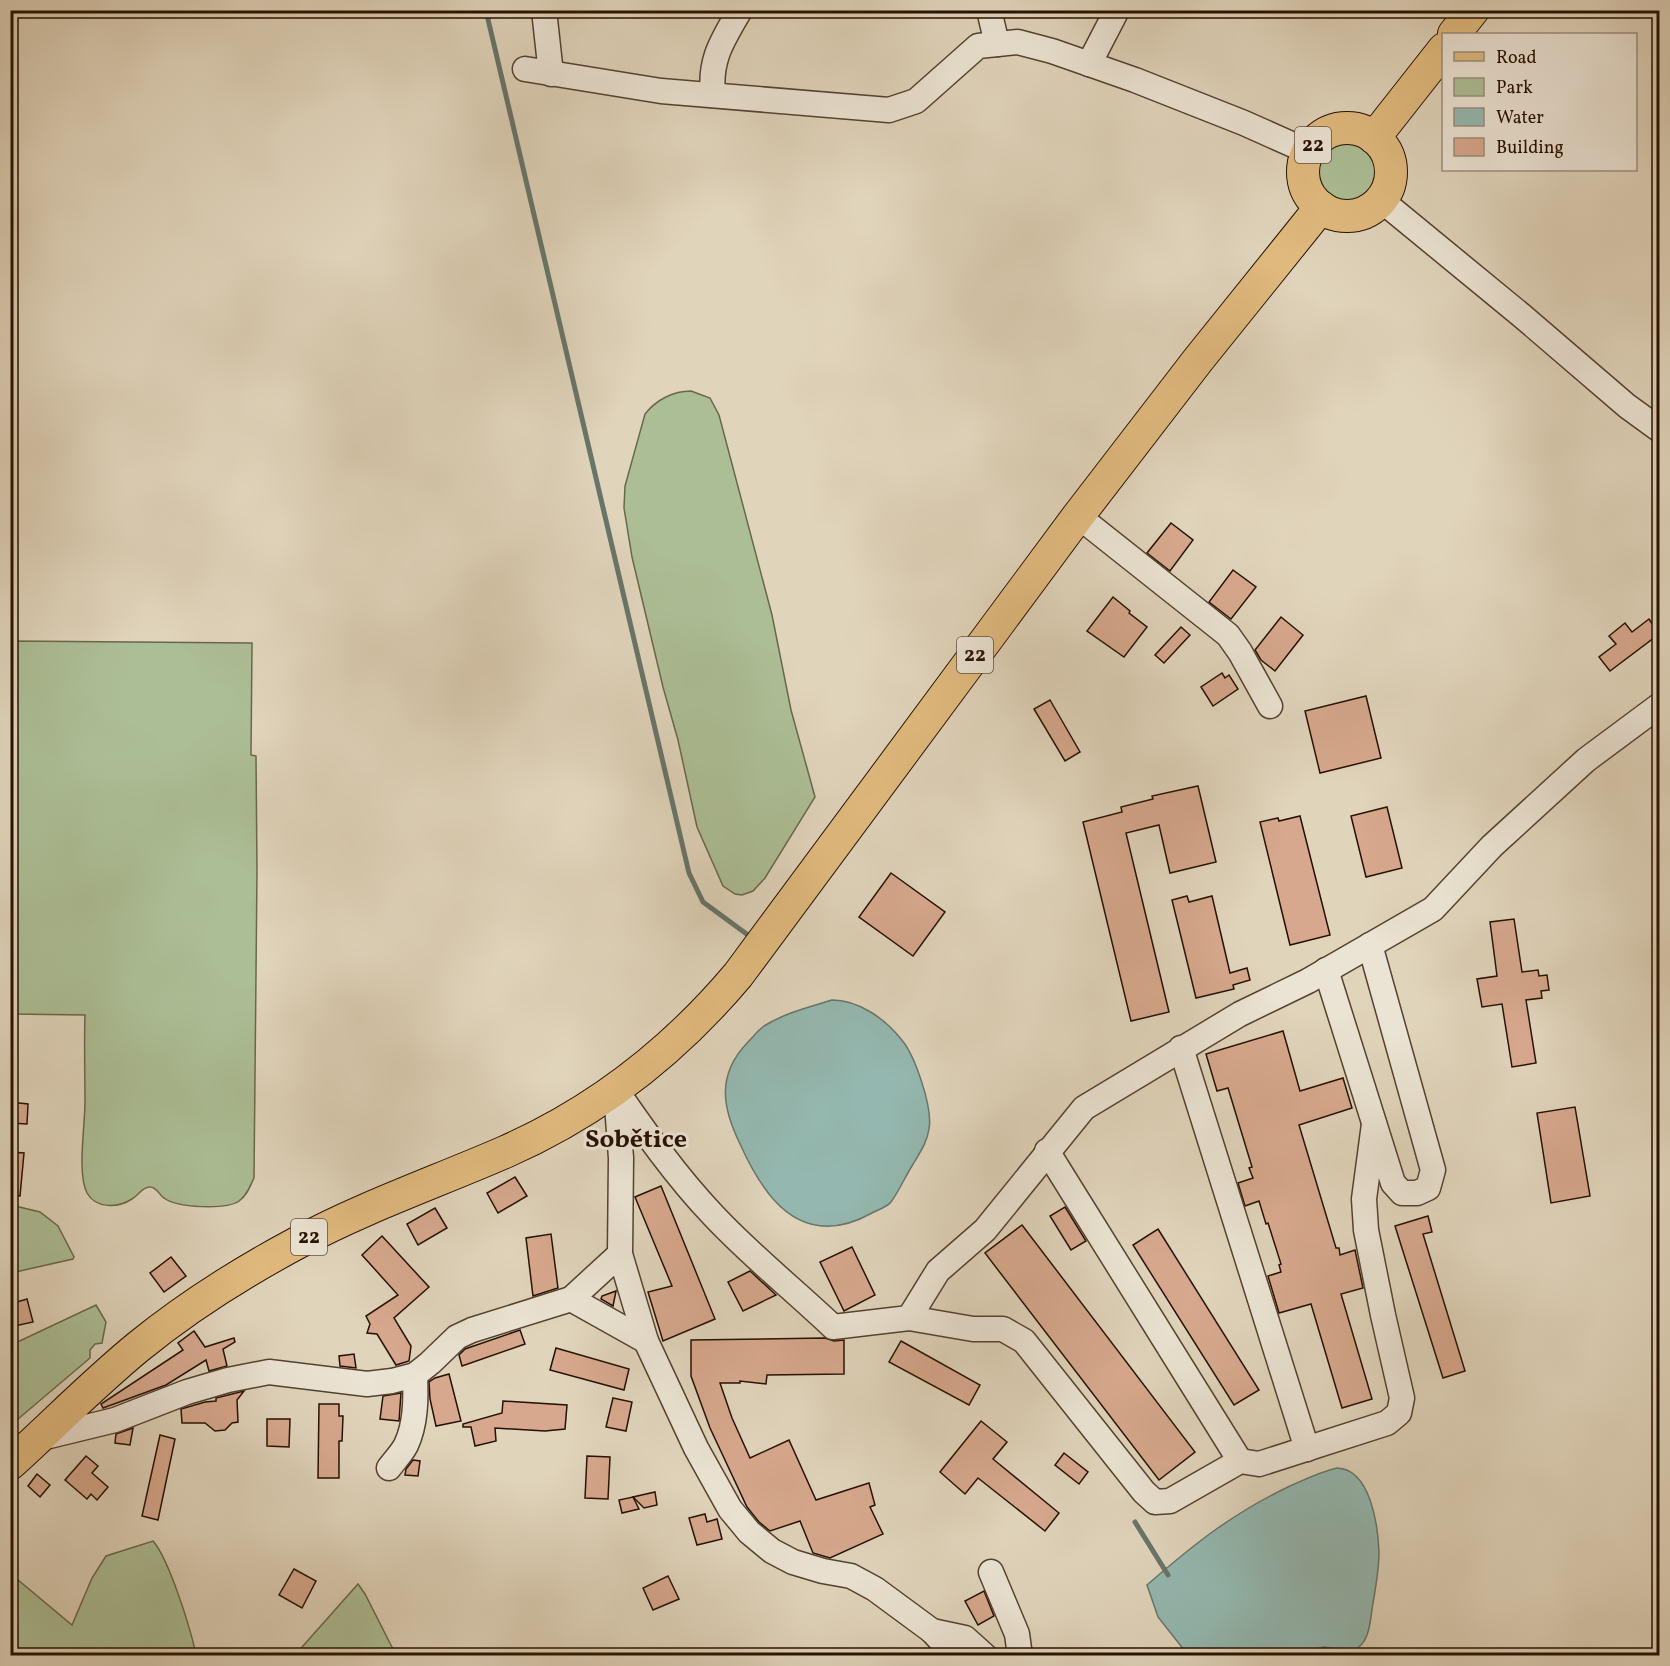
<svg xmlns="http://www.w3.org/2000/svg" width="1670" height="1666" viewBox="0 0 1670 1666" font-family="Vollkorn,serif">
<style>
.green{fill:#acbe96;stroke:#69684b;stroke-width:1.5}
.water{fill:#94b8b0;stroke:#68756a;stroke-width:1.5}
.lines{fill:none;stroke-linecap:round;stroke-linejoin:round}
.stream{stroke:#68756a;stroke-width:5}
.building{fill:#d7a88d;stroke:#261100;stroke-width:1.5}
.minor-casing{stroke:#54422f;stroke-width:27}
.major-casing{stroke:#261100;stroke-width:34}
.minor{stroke:#ebe3d3;stroke-width:24}
.major{stroke:#e0ba7e;stroke-width:32}
.labels{text-anchor:middle;dominant-baseline:central;stroke-width:6;stroke-linejoin:round;paint-order:stroke}
.shield{fill:#ebe3d3;stroke:#61503f;stroke-width:1.5}
.shield-label{font-size:21px;font-weight:bold;fill:#261100}
.quarter-label{font-size:26px;font-weight:bold;fill:#261100;stroke:#ebe3d3}
</style>
<rect width="100%" height="100%" fill="#e0d4bb"/>
<filter id="stains"><feTurbulence type="fractalNoise" baseFrequency=".00333" numOctaves="4"/><feColorMatrix values="0 0 0 0 .2 0 0 0 0 .09 0 0 0 0 .02 0 0 0 .5 -.17"/></filter>
<radialGradient id="worn" r=".72"><stop offset=".6" stop-color="#630" stop-opacity="0"/><stop offset="1" stop-color="#630" stop-opacity=".3"/></radialGradient>
<!-- green -->
<g class="green">
<circle cx="1347" cy="172" r="34"/>
<path d="M 691,391 L 710,398 L 719,415 L 772,615 L 791,710 L 815,797 L 765,878 L 753,891 L 742,895 L 735,894 L 723,886 L 697,827 L 678,740 L 663,687 L 632,557 L 624,508 L 625,486 L 645,414 C 656,400 673,391 691,391 Z"/>
<path d="M 11,641 L 252,643 L 251,755 L 256,756 L 257,871 L 254,1178 C 250,1186 247,1196 239,1201 C 226,1210 177,1208 164,1198 C 159,1195 157,1187 150,1187 C 143,1186 138,1196 132,1199 C 118,1208 96,1209 87,1193 C 77,1174 85,1126 85,1102 C 85,1073 84,1044 85,1015 L 11,1014 Z"/>
<polygon points="11,1205 40,1212 58,1226 74,1257 73,1259 11,1273"/>
<polygon points="96,1305 106,1322 102,1343 95,1344 90,1350 90,1358 11,1425 11,1345"/>
<path d="M 153,1541 C 169,1559 191,1630 196,1655 L 11,1655 L 11,1574 L 72,1625 L 92,1578 L 106,1556 Z"/>
<polygon points="358,1584 365,1594 396,1655 295,1655"/>
</g>
<!-- water -->
<g class="water">
<path d="M 832,1000 C 859,1000 885,1019 901,1039 C 915,1055 933,1108 929,1129 C 927,1143 919,1154 912,1166 C 905,1177 899,1191 891,1202 C 887,1207 878,1210 872,1213 C 836,1233 803,1232 774,1200 C 760,1184 750,1166 741,1146 C 722,1108 716,1075 748,1042 C 753,1037 758,1030 764,1026 C 785,1013 809,1007 832,1000 Z"/>
<path d="M 1337,1468 C 1371,1469 1378,1527 1379,1552 C 1379,1569 1376,1586 1373,1603 C 1370,1619 1371,1643 1353,1651 L 1324,1647 L 1291,1655 L 1188,1655 L 1158,1617 L 1147,1585 C 1194,1544 1233,1513 1290,1486 C 1306,1479 1320,1472 1337,1468 Z"/>
</g>
<g class="lines">
<!-- stream -->
<g class="stream">
<polyline points="488,10 487,15 689,873 703,902 748,935"/>
<polyline points="1135,1522 1168,1575"/>
</g>
</g>
<!-- building -->
<g class="building">
<polygon points="1171,523 1193,540 1170,571 1147,553"/>
<polygon points="1233,570 1256,587 1231,619 1209,602"/>
<polygon points="1113,597 1130,611 1129,613 1147,627 1124,657 1087,631"/>
<polygon points="1281,617 1303,635 1275,671 1261,660 1255,650"/>
<polygon points="1649,619 1659,634 1610,671 1599,657 1616,644 1609,636 1625,623 1632,632"/>
<polygon points="1181,627 1190,635 1164,663 1155,655"/>
<polygon points="1222,673 1225,678 1229,675 1238,689 1213,706 1201,687"/>
<polygon points="1366,696 1381,758 1320,773 1305,711"/>
<polygon points="1050,700 1080,752 1065,761 1034,709"/>
<polygon points="1198,786 1216,862 1170,873 1159,825 1126,833 1169,1012 1131,1021 1083,822 1122,812 1121,807 1153,799 1152,796"/>
<polygon points="1387,807 1402,868 1366,877 1351,816"/>
<polygon points="1300,816 1330,935 1290,945 1260,822 1278,818 1279,821"/>
<polygon points="891,873 945,912 913,956 859,917"/>
<polygon points="1187,896 1189,902 1212,896 1230,973 1247,968 1250,980 1233,985 1234,989 1196,998 1172,900"/>
<polygon points="1514,919 1522,972 1538,970 1539,976 1547,975 1549,990 1541,991 1542,998 1526,1000 1536,1063 1512,1067 1502,1004 1482,1007 1477,979 1497,976 1490,922"/>
<polygon points="1283,1031 1300,1091 1343,1078 1352,1108 1299,1125 1336,1248 1339,1248 1340,1255 1355,1250 1363,1288 1341,1294 1372,1399 1342,1408 1311,1304 1279,1313 1268,1276 1281,1272 1279,1265 1281,1264 1268,1223 1266,1224 1259,1201 1245,1206 1238,1183 1253,1178 1249,1168 1252,1167 1228,1088 1217,1091 1206,1054"/>
<polygon points="10,1102 28,1104 27,1124 10,1123"/>
<polygon points="1575,1107 1590,1196 1551,1203 1537,1113"/>
<polygon points="10,1152 24,1153 20,1196 10,1195"/>
<polygon points="515,1177 527,1196 498,1213 487,1193"/>
<polygon points="661,1186 715,1319 663,1341 648,1292 672,1286 635,1197"/>
<polygon points="1065,1207 1086,1241 1071,1250 1050,1216"/>
<polygon points="435,1208 447,1228 418,1245 407,1224"/>
<polygon points="1428,1216 1432,1232 1423,1234 1465,1371 1443,1378 1395,1226"/>
<polygon points="1022,1225 1195,1452 1159,1480 985,1253"/>
<polygon points="1158,1229 1259,1390 1234,1405 1133,1245"/>
<polygon points="551,1234 558,1288 533,1296 526,1238"/>
<polygon points="382,1236 429,1287 394,1318 411,1346 409,1361 396,1365 377,1334 367,1333 370,1324 366,1316 398,1295 362,1255"/>
<polygon points="852,1247 875,1295 844,1311 820,1262"/>
<polygon points="171,1257 186,1276 164,1292 150,1273"/>
<polygon points="750,1271 776,1295 743,1311 728,1282"/>
<polygon points="616,1291 613,1306 601,1299 602,1296"/>
<polygon points="27,1299 33,1322 10,1327 10,1304"/>
<polygon points="520,1330 525,1344 462,1366 459,1355 465,1349"/>
<polygon points="194,1331 205,1347 234,1338 235,1342 223,1349 227,1366 209,1371 206,1360 166,1385 103,1408 101,1404 183,1350 178,1343"/>
<polygon points="825,1338 834,1341 844,1340 844,1374 767,1375 766,1384 740,1381 740,1383 720,1383 732,1418 750,1458 789,1440 816,1500 869,1483 875,1505 870,1507 883,1534 830,1558 813,1553 800,1521 770,1531 759,1522 747,1507 710,1428 691,1376 691,1340"/>
<polygon points="901,1341 980,1385 969,1405 889,1362"/>
<polygon points="556,1348 629,1369 624,1390 550,1370"/>
<polygon points="354,1354 356,1368 340,1366 339,1356"/>
<polygon points="449,1374 461,1421 436,1426 430,1399 429,1382 435,1378"/>
<polygon points="244,1391 237,1400 238,1422 232,1423 225,1430 215,1431 205,1423 182,1423 181,1409 205,1402 216,1401 216,1398"/>
<polygon points="401,1393 399,1421 380,1419 383,1396"/>
<polygon points="613,1398 632,1402 626,1431 606,1427"/>
<polygon points="503,1401 567,1405 565,1429 545,1431 495,1428 496,1441 475,1446 471,1427 463,1427 463,1424 502,1413"/>
<polygon points="319,1404 339,1404 339,1416 343,1416 342,1441 339,1441 339,1478 318,1478"/>
<polygon points="267,1419 290,1419 289,1447 267,1446"/>
<polygon points="981,1421 1007,1442 993,1459 1059,1513 1045,1531 978,1478 965,1494 940,1472"/>
<polygon points="133,1428 130,1445 115,1443 116,1434"/>
<polygon points="160,1435 175,1439 158,1520 142,1516"/>
<polygon points="1064,1453 1088,1472 1079,1484 1055,1465"/>
<polygon points="86,1456 98,1466 92,1473 108,1487 97,1500 91,1494 87,1499 65,1480"/>
<polygon points="587,1456 610,1457 608,1499 585,1498"/>
<polygon points="413,1460 420,1461 418,1476 405,1475 406,1469"/>
<polygon points="37,1474 50,1485 40,1497 28,1486"/>
<polygon points="655,1492 657,1505 644,1508 633,1497"/>
<polygon points="633,1497 639,1509 622,1513 619,1500"/>
<polygon points="705,1514 707,1522 717,1519 722,1539 697,1545 689,1518"/>
<polygon points="294,1569 316,1581 302,1608 279,1595"/>
<polygon points="668,1576 679,1599 653,1610 643,1588"/>
<polygon points="984,1591 994,1616 978,1625 965,1601"/>
</g>
<g class="lines">
<defs>
<g id="minor">
<polyline points="544,10 551,74"/>
<polyline points="989,10 997,44"/>
<polyline points="1089,64 1117,10"/>
<polyline points="525,69 661,91 889,110 916,101 978,46 1018,42 1052,51 1135,80 1244,123 1309,152"/>
<path d="M 713,95 C 709,59 723,40 740,10"/>
<polyline points="1381,200 1521,315 1627,406 1660,430"/>
<polyline points="1078,516 1228,635 1240,652 1270,706"/>
<polyline points="1326,970 1393,1183 1402,1193 1417,1193 1428,1188 1433,1170 1370,945"/>
<polyline points="1181,1048 1307,1449"/>
<path d="M 616,1090 C 645,1132 676,1176 712,1214 C 749,1254 793,1289 833,1327 L 909,1318 L 938,1271 L 985,1230 L 1084,1108 L 1240,1014 L 1308,981 L 1433,909 L 1492,846 L 1586,760 L 1660,705"/>
<polyline points="616,1092 621,1158 620,1254 646,1341 696,1448 730,1509 749,1532 772,1551 793,1562 823,1571 851,1576 875,1589 932,1631 955,1656"/>
<polyline points="1047,1151 1240,1461"/>
<polyline points="571,1299 646,1341"/>
<polyline points="909,1318 973,1329 1003,1329 1024,1341 1144,1492 1155,1502 1170,1501 1240,1461 1259,1464 1387,1423 1399,1413 1402,1398 1383,1315 1366,1230 1364,1199 1374,1124"/>
<polyline points="37,1439 115,1420 187,1392 228,1380 269,1372 367,1384 392,1381 415,1375 430,1363 457,1337 472,1330 571,1299 620,1254"/>
<path d="M 389,1468 C 394,1461 402,1453 406,1445 C 416,1424 416,1398 415,1375"/>
<polyline points="991,1572 1017,1634 1020,1656"/>
<polyline points="932,1631 965,1638 985,1656"/>
</g>
<g id="major">
<polyline points="1454,34 1473,10"/>
<circle cx="1347" cy="172" r="44"/>
<polyline points="1374,138 1444,49"/>
<path d="M 10,1464 C 53,1425 93,1384 138,1347 C 187,1307 241,1273 297,1243 C 364,1207 436,1182 505,1152 C 596,1112 674,1051 738,975 L 1078,516 L 1198,360 L 1321,207"/>
</g>
</defs>
<!-- minor casing -->
<use href="#minor" class="minor-casing"/>
<!-- major casing -->
<use href="#major" class="major-casing"/>
<!-- minor -->
<use href="#minor" class="minor"/>
<!-- major -->
<use href="#major" class="major"/>
</g>
<g class="labels">
<!-- shield labels -->
<g class="shield">
<rect x="1295" y="127" width="36" height="36" rx="4.5"/>
<rect x="957" y="637" width="36" height="36" rx="4.5"/>
<rect x="291" y="1219" width="36" height="36" rx="4.5"/>
</g>
<g class="shield-label">
<text x="1313" y="145">22</text>
<text x="975" y="655">22</text>
<text x="309" y="1237">22</text>
</g>
<!-- quarter labels -->
<g class="quarter-label">
<text x="636" y="1140">Sobětice</text>
</g>
</g>
<!-- margin -->
<rect width="1670" height="1666" fill="none" stroke="#e0d4bb" stroke-width="36"/>
<rect x="12" y="12" width="1646" height="1642" fill="none" stroke="#261100" stroke-width="3"/>
<rect x="18" y="18" width="1634" height="1630" fill="none" stroke="#261100" stroke-width="1.5"/>
<!-- legend -->
<rect x="1442" y="33" width="195" height="138" fill="#ebe3d3" stroke="#9c8f7f" stroke-width="1.5"/>
<rect x="1454" y="52" width="30" height="9" fill="#e0ba7e" stroke="#9c8f7f" stroke-width="1.5"/>
<text x="1496" y="63" font-size="18" fill="#261100">Road</text>
<rect x="1454" y="78" width="30" height="18" fill="#acbe96" stroke="#9c8f7f" stroke-width="1.5"/>
<text x="1496" y="93" font-size="18" fill="#261100">Park</text>
<rect x="1454" y="108" width="30" height="18" fill="#94b8b0" stroke="#9c8f7f" stroke-width="1.5"/>
<text x="1496" y="123" font-size="18" fill="#261100">Water</text>
<rect x="1454" y="138" width="30" height="18" fill="#d7a88d" stroke="#9c8f7f" stroke-width="1.5"/>
<text x="1496" y="153" font-size="18" fill="#261100">Building</text>
<rect width="100%" height="100%" filter="url(#stains)"/>
<rect width="100%" height="100%" fill="url(#worn)"/>
</svg>
